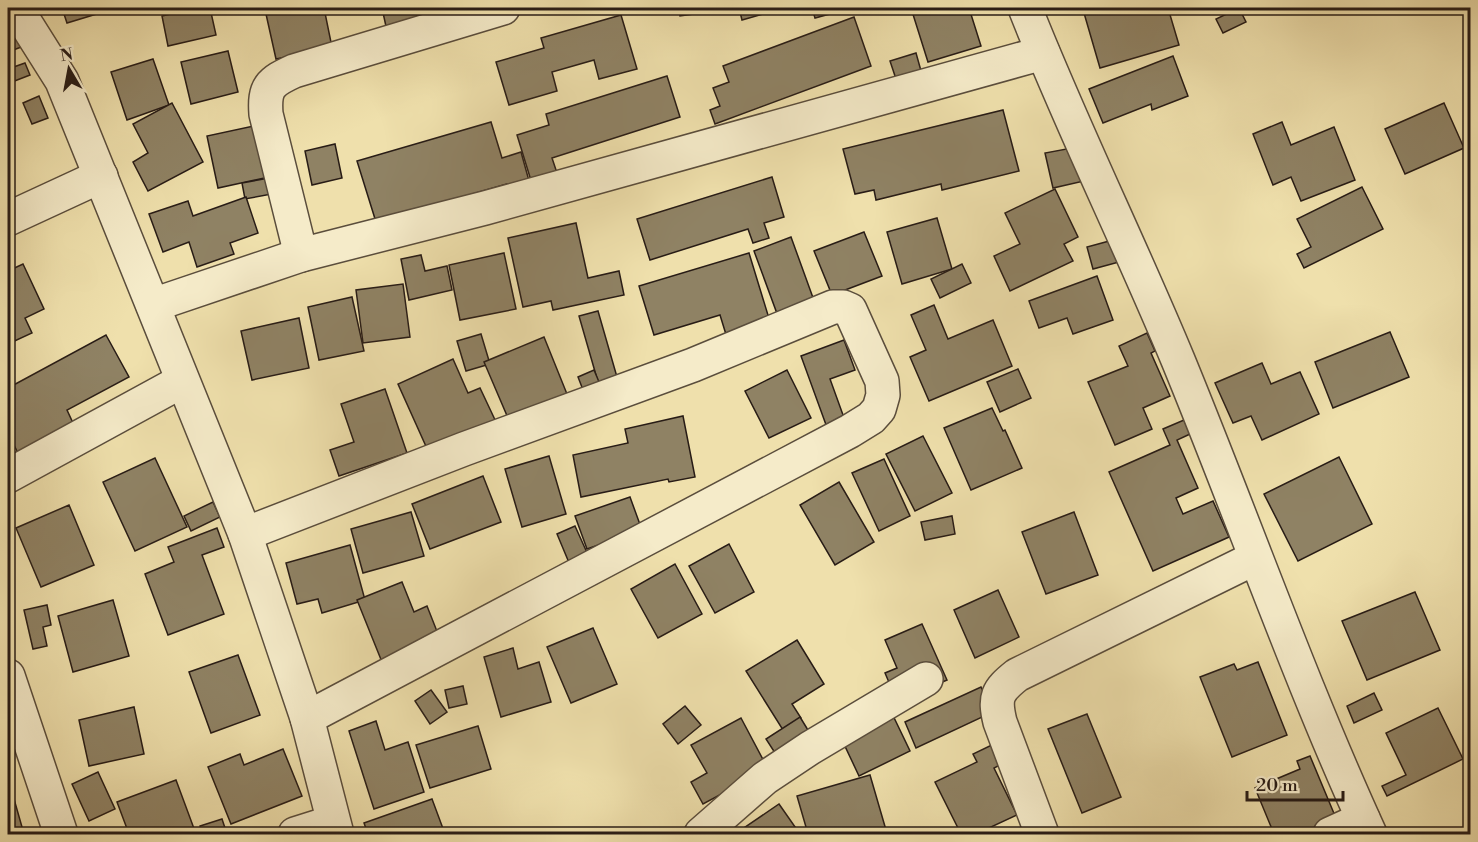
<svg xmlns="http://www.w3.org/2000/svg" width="1478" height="842" viewBox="0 0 1478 842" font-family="'Libre Bodoni',serif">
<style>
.building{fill:#8f8264;stroke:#281c16;stroke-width:1.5}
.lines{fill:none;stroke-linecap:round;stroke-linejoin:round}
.minor-casing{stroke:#5a4d3c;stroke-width:36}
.minor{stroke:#f5ebc9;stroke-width:33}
</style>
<rect width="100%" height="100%" fill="#efe0ac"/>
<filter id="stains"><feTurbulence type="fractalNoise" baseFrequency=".00333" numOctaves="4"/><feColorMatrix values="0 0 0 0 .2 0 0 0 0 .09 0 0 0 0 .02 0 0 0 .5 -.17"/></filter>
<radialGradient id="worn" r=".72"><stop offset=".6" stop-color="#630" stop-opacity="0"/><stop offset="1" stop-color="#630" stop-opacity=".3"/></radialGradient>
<!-- building -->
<g class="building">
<polygon points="8,8 24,46 8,52"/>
<polygon points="62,8 98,8 100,13 67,23"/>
<polygon points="197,8 210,8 216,35 168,46 162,16"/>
<polygon points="298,8 324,8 333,52 301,54 276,59 266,14"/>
<polygon points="382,8 415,8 419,24 387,31"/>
<polygon points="679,8 730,8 730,9 680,16"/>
<polygon points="739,8 784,8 742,20"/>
<polygon points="812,8 852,8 815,18"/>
<polygon points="911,8 969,8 981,46 928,62"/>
<polygon points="1103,8 1168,8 1179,45 1100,68 1084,13"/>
<polygon points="1239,8 1246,22 1223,33 1216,19"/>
<polygon points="621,15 637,69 599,79 594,60 552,72 557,91 509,105 496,62 544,48 541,38"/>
<polygon points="854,17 871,66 715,124 710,110 720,106 713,88 729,82 723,66"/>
<polygon points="228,51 238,92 191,104 181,62"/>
<polygon points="916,53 923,78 898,85 890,61"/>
<polygon points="1173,56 1188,96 1152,110 1151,104 1103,123 1089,89"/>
<polygon points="153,59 169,105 127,120 111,72"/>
<polygon points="25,63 30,75 12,82 8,69"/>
<polygon points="667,76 680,117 552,158 559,179 533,187 517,135 549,125 546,114"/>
<polygon points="39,96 48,118 32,124 23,103"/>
<polygon points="172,103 203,162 148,191 133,162 148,153 133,124"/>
<polygon points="1444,103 1464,148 1405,174 1385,129"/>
<polygon points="1003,110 1019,171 942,190 941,184 876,200 874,190 855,194 843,149"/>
<polygon points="491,122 502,158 521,152 531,188 510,194 507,184 376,222 357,161"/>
<polygon points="1282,122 1291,145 1334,127 1355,180 1301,201 1291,177 1273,185 1253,134"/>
<polygon points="258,125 269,177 218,188 207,136"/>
<polygon points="335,144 342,178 312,185 305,151"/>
<polygon points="1077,147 1084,181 1053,188 1045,153"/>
<polygon points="772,177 784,217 764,223 769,238 753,243 748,229 650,260 637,219"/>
<polygon points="269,178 272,194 245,199 242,183"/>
<polygon points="1362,187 1383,229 1304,268 1297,254 1311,247 1297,219"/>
<polygon points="1055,189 1078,237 1064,244 1073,261 1010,291 994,256 1020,244 1005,213"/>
<polygon points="246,197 258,233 230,243 234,254 197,267 189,242 163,252 149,214 188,201 193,216"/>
<polygon points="937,218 952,269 902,284 887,232"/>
<polygon points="576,223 588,278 619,271 624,295 553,310 551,301 523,307 508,238"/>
<polygon points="864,232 882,276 832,295 814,251"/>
<polygon points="791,237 816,306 779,319 754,251"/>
<polygon points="1113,240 1119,262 1093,269 1087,247"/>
<polygon points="504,253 516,309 460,320 449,265"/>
<polygon points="749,253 771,325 728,341 720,315 654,335 639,286"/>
<polygon points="421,255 425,271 447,266 452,290 409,300 401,259"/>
<polygon points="23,264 44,309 25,318 32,333 8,344 8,271"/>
<polygon points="962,264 971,283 940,298 931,279"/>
<polygon points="1097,276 1113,320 1073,334 1067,318 1039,328 1029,301"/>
<polygon points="403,284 410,337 363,343 356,290"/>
<polygon points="352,297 364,351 319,360 308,307"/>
<polygon points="934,305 948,339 993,320 1012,366 929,401 910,357 926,350 911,315"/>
<polygon points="598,311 619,384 600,389 579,316"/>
<polygon points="299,318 309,368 252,380 241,331"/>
<polygon points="1390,332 1409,377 1333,408 1315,362"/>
<polygon points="1147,333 1155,351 1151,353 1170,396 1143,408 1152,429 1115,445 1088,382 1128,366 1119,346"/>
<polygon points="481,334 490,364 466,371 457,341"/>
<polygon points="106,335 129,377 67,410 73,423 18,453 8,433 8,388"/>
<polygon points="544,337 567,394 508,418 484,362"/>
<polygon points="844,340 855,370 830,379 847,426 829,433 801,356"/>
<polygon points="453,359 468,393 480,388 497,424 429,453 398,384"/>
<polygon points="1262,363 1271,384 1300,372 1319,414 1262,440 1251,416 1233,423 1215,383"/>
<polygon points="1018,369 1031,398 1000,412 987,382"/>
<polygon points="594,370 602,389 585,395 578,377"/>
<polygon points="787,370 811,418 769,438 745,391"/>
<polygon points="385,389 407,453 339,476 330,450 354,442 341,404"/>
<polygon points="992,408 1003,431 1005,430 1022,468 971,490 944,428"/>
<polygon points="683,416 695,477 669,482 668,479 581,497 573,455 628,443 625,429"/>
<polygon points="1184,420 1190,434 1177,440 1198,488 1176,498 1183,514 1213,501 1229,537 1153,571 1109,472 1170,445 1163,429"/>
<polygon points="923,436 952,493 915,511 886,454"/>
<polygon points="549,456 566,514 522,527 505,469"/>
<polygon points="1339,457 1372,524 1298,561 1264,494"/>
<polygon points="155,458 187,527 135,551 103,482"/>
<polygon points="884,459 910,516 879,531 852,473"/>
<polygon points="483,476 501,522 430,549 412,504"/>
<polygon points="839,482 874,542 835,565 800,505"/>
<polygon points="630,497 642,530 587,549 575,516"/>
<polygon points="213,502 220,517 191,531 184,516"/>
<polygon points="69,505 94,565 41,587 16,528"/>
<polygon points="411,512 424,556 363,573 351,529"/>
<polygon points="1074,512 1098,575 1046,594 1022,532"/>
<polygon points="952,516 955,534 925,540 921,522"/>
<polygon points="575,526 589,557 570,565 557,534"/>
<polygon points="217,528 224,547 202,555 224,614 168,635 145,574 174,562 168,547"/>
<polygon points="729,544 754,592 715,613 689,566"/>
<polygon points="350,545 365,600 322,613 318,599 297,604 286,563"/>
<polygon points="675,564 702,614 658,638 631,589"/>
<polygon points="402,582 414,612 427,606 440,639 382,662 357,600"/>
<polygon points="998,590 1019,637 975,658 954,610"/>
<polygon points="1415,592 1440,650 1367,680 1342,621"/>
<polygon points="113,600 129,656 73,672 58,616"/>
<polygon points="47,605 51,625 43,627 47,646 33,649 24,610"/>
<polygon points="922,624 947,680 897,701 885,673 897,668 885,640"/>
<polygon points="593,628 617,684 571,703 547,647"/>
<polygon points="797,640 824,684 792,704 801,718 783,730 746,671"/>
<polygon points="513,648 518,669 539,662 551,702 501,717 484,657"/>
<polygon points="238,655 260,715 211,733 189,672"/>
<polygon points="1258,662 1287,735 1232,757 1200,677 1234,664 1237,670"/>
<polygon points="463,686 467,704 449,708 445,690"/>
<polygon points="981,687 993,712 916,748 905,722"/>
<polygon points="431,690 447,712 430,724 415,701"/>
<polygon points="1374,693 1382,710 1354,723 1347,706"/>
<polygon points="886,701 910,751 859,776 835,725"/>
<polygon points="685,706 701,725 678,744 663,724"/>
<polygon points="134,707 144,754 89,766 79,720"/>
<polygon points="1438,708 1463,759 1387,796 1382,786 1406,775 1386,733"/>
<polygon points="1087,714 1121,797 1082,813 1048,729"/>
<polygon points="800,717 811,735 777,756 766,739"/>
<polygon points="741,718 768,769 703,804 691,782 707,773 691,745"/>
<polygon points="376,721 385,750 408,742 424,792 374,809 349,731"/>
<polygon points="478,726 491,769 430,788 416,745"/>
<polygon points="1000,741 1009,760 994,768 1017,815 976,834 961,834 935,782 977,762 973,754"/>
<polygon points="283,749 302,796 231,824 208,767 240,754 244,765"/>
<polygon points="1310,756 1338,823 1310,834 1274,834 1255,788 1300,769 1297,761"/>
<polygon points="98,772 115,809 89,821 72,784"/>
<polygon points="870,775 886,830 870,834 808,834 797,796"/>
<polygon points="176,780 196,834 129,834 117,802"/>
<polygon points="12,792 24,834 8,834 8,793"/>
<polygon points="432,799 445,834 368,834 364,823"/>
<polygon points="779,804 800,834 735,834"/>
<polygon points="222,819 227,834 202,834 200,826"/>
</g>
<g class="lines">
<defs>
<g id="minor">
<polyline points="16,8 62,81 245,534 307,718 337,834"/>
<path d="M 1025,8 C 1072,127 1129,242 1178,360 C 1243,518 1299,679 1370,834"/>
<polyline points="8,219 101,176"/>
<path d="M 301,255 L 266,114 C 264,87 270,82 294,71 L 503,8"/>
<polyline points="153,305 301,255 485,208 1043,53"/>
<polyline points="8,476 182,381"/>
<polyline points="245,534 464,449 693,365 833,307 843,307 850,310 882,381 883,395 879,409 871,418 850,431 307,718"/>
<polyline points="8,676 61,834"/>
<polyline points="295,834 333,822"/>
<polyline points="701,834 765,778 810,748 926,679"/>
<path d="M 1042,834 L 1000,722 C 994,697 997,691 1017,675 L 1255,558"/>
<polyline points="1330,834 1363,819"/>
</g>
</defs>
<!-- minor casing -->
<use href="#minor" class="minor-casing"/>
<!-- minor -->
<use href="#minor" class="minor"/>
</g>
<!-- margin -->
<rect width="1478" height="842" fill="none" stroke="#efe0ac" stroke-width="30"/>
<rect x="9" y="9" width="1460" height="824" fill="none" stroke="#281c16" stroke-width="3"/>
<rect x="15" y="15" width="1448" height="812" fill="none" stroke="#281c16" stroke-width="1.5"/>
<!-- north arrow -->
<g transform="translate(69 69) rotate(350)" stroke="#f5ebc9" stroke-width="4.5" paint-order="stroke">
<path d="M0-4.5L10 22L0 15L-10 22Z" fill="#281c16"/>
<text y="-9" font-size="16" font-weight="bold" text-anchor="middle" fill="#281c16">N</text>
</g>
<!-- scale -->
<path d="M1247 791v9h96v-9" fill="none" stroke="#281c16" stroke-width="3"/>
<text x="1256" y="791" font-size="18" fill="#281c16" stroke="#f5ebc9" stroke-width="4.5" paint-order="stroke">20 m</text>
<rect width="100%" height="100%" filter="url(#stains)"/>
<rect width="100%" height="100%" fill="url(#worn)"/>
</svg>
